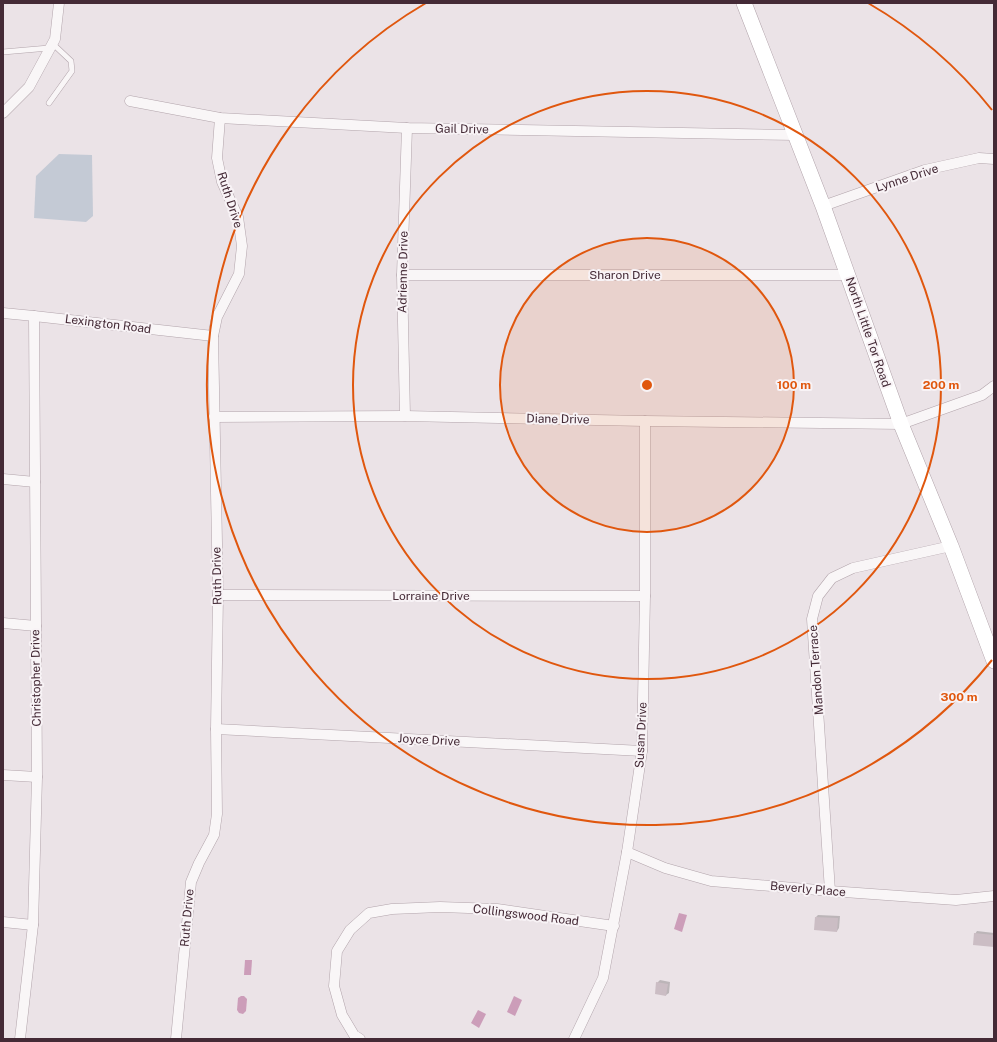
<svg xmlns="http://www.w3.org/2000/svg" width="997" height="1042" viewBox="0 0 997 1042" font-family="'Public Sans',sans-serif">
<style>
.green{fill:#c4cad5}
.water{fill:#cc9db9}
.shadow{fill:#0003}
.building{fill:#cbbdc4}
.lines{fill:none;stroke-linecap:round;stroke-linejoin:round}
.lane-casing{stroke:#b2a4ab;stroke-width:6}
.street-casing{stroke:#b2a4ab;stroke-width:11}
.secondary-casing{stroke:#b2a4ab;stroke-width:16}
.lane{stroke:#f9f6f7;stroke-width:5}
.street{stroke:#f9f6f7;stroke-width:10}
.secondary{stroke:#fff;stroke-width:15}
.ring{fill:none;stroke:#e0570e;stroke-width:2}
.labels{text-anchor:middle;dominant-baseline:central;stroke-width:4;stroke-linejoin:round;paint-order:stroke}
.street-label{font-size:12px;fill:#442a36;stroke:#f8f3f6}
.centre{fill:#e0570e;stroke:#f8f3f6;stroke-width:2}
.ring-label{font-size:12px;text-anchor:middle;font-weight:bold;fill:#e0570e;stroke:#f8f3f6;stroke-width:4;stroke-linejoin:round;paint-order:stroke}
</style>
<rect width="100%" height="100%" fill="#ebe3e7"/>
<!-- green -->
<polygon class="green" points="59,154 92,155 93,216 86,222 34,218 36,176"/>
<!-- water -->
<g class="water">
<polygon points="679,913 687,915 682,932 674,929"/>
<polygon points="245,960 252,960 251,975 244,975"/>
<polygon points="241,996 244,996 247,999 246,1011 243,1014 239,1013 237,1010 238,998"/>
<polygon points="514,996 522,1000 515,1016 507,1012"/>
<polygon points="478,1010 486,1014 479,1028 471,1023"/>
</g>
<!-- shadow -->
<g class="shadow">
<polygon points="818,915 840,916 839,928 837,931 816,917"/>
<polygon points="977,931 994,933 994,946 975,934"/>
<polygon points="660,980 670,982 669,993 666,995 657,983"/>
</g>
<!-- building -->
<g class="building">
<polygon points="815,917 838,918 837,932 814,930"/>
<polygon points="974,933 994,935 994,947 973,945"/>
<polygon points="656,982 668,984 666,996 655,994"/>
</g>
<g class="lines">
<defs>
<g id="lane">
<polyline points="3,52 49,48"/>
<polyline points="49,103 72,71 71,61 53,44"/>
</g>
<g id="street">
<polyline points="130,101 220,118 407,128 796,135"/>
<polyline points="3,113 29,87 55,39 59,3"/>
<polyline points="823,206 925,170 979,158 994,159"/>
<polyline points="402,275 848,275"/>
<polyline points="3,313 34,316 213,336"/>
<polyline points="405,416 402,275 407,128"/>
<polyline points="214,417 405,416 645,421 901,424 982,395 994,386"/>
<polyline points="3,479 35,482"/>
<polyline points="218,595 645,596"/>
<polyline points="3,623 36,626"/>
<polyline points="216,729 642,751"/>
<polyline points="3,775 37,777"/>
<polyline points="627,852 665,868 711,881 830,891 956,900 994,896"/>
<polyline points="830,891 812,619 818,596 832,578 853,568 951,546"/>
<polyline points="3,922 33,925"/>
<polyline points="20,1039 33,925 37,777 34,316"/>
<polyline points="176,1039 191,882 199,863 214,835 217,814 216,729 218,595 213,336 217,317 239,274 242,246 238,217 222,182 217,158 220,118"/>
<polyline points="360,1039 354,1035 342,1015 334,986 337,951 350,930 369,913 392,909 440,907 497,909 614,926"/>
<polyline points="574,1039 603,978 627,852 642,751 645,596 645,421"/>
</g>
<polyline id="secondary" points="744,3 823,206 901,424 951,546 994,661"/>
</defs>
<!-- lane casing -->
<use href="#lane" class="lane-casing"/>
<!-- street casing -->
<use href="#street" class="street-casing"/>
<!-- secondary casing -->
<use href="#secondary" class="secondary-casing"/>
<!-- lane -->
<use href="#lane" class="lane"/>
<!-- street -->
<use href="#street" class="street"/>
<!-- secondary -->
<use href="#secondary" class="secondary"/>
</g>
<!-- distance rings -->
<circle cx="647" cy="385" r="147" fill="#e0570e" fill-opacity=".12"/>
<g class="ring">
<circle cx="647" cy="385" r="147"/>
<circle cx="647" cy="385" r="294"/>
<path d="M992 660A441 441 0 1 1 426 3M868 3A441 441 0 0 1 992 110"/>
</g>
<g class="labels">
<!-- street labels -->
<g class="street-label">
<text transform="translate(462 129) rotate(1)">Gail Drive</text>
<text transform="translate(907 178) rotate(-18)">Lynne Drive</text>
<text transform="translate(230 200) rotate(72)">Ruth Drive</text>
<text transform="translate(403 272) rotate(-89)">Adrienne Drive</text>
<text x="625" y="275">Sharon Drive</text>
<text transform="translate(108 324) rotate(7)">Lexington Road</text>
<text transform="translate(868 332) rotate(71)">North Little Tor Road</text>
<text transform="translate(558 419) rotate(1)">Diane Drive</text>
<text transform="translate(217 576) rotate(-91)">Ruth Drive</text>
<text x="431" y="596">Lorraine Drive</text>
<text transform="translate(816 670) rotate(-94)">Mandon Terrace</text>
<text transform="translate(36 678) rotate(-91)">Christopher Drive</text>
<text transform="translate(641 735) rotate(-87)">Susan Drive</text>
<text transform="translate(429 740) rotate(3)">Joyce Drive</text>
<text transform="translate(808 889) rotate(5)">Beverly Place</text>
<text transform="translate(526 915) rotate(7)">Collingswood Road</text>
<text transform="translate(187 918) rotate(-85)">Ruth Drive</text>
</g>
</g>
<circle cx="647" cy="385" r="6" class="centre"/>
<g class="ring-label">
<text x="794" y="389">100 m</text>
<text x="941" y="389">200 m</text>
<text x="959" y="701">300 m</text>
</g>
<!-- border -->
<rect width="997" height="1042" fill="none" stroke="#442a36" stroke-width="8"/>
</svg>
